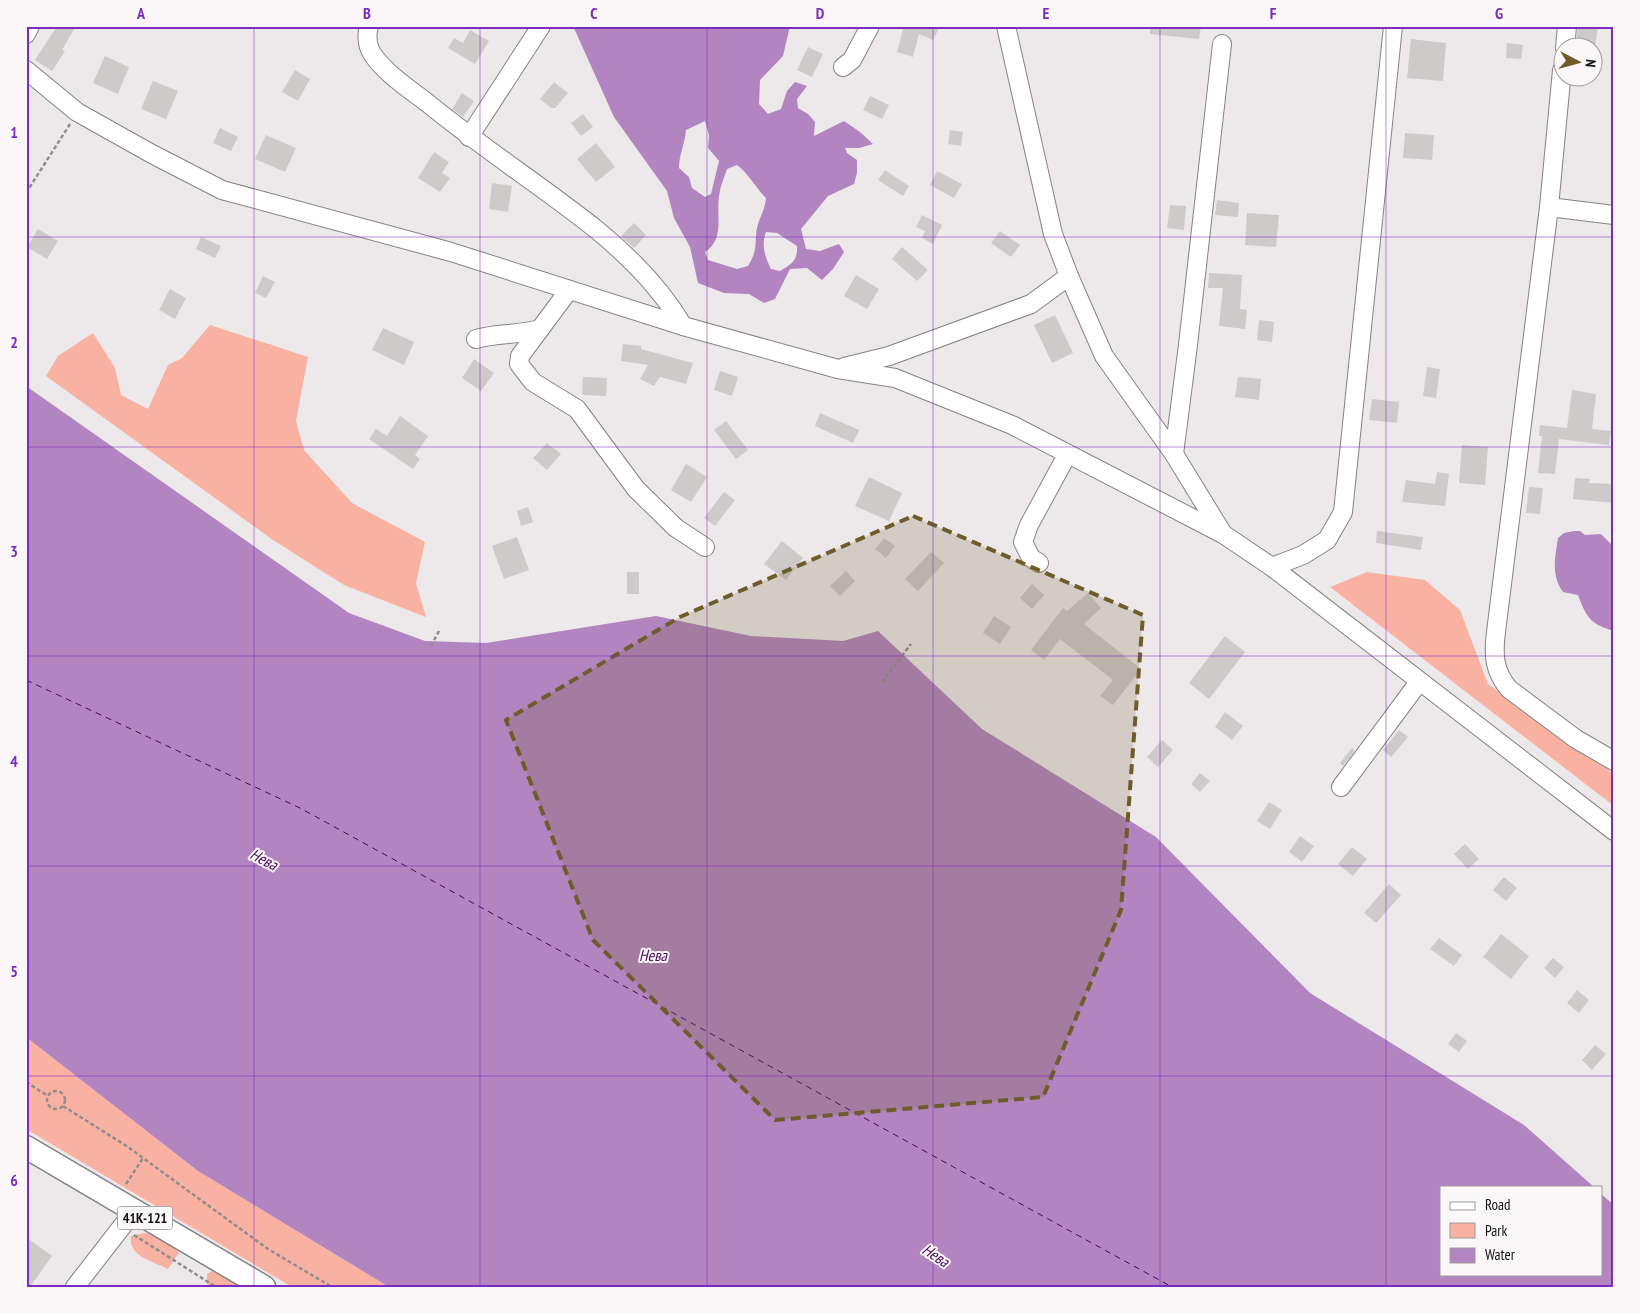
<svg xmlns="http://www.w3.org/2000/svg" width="1640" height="1313" viewBox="0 0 1640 1313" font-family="'PT Sans Narrow',sans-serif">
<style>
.green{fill:#f9b1a1}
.water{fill:#b284c0;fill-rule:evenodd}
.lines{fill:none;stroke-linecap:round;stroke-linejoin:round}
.ferry{stroke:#450954;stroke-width:1;stroke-dasharray:6 5;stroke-linecap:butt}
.building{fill:#cecaca}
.minor-casing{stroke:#868283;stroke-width:20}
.major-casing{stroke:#868283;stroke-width:25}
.path{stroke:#908d8e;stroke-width:2.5;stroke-dasharray:4 2.5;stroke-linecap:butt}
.minor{stroke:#fff;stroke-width:18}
.major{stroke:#fff;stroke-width:22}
.marked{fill:#6e5c2a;fill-opacity:0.2;stroke:#6e5c2a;stroke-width:4;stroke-dasharray:10 6;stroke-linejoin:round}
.grid{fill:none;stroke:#7b2cbf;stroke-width:1;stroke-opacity:0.55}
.labels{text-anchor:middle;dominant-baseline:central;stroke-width:4;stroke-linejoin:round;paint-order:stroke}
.shield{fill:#fbf7f8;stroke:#595657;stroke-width:1}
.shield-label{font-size:14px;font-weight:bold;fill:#131112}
.water-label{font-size:16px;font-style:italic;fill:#450954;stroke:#fbf7f8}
.neatline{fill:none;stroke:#7b2cbf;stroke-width:2}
.grid-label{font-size:16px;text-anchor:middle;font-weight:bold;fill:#7b2cbf}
</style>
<rect width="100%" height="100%" fill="#ede9eb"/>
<!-- green -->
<g class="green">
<polygon points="210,325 308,357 296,421 304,450 352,503 425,542 416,583 426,617 344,585 273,540 46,376 58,356 93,333 115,368 121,395 148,409 168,365 182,358"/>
<polygon points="1367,572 1425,580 1460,610 1488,684 1614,774 1614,806 1330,587"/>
<polygon points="26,1037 198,1171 389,1287 292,1287 26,1129"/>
<path d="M 144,1233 C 158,1234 171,1240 179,1253 L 168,1269 C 152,1261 128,1256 131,1236 Z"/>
<polygon points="212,1271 244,1287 212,1287 207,1284 207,1274"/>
</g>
<!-- water -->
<g class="water">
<path d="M 573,26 L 790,26 L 783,56 L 760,80 L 759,104 L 768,114 L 781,109 L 787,91 L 795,82 L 807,86 L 797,99 L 798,108 L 808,114 L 815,122 L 814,136 L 844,121 L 860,132 L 873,144 L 859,148 L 845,148 L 847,153 L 857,160 L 857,173 L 854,184 L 828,196 L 801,229 L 806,249 L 820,251 L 839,244 L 844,252 L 833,269 L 822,280 L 807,268 L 790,269 L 775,299 L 764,303 L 749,294 L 724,293 L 698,283 L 690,247 L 674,218 L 667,191 L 614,117 ZM 705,121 L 709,135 L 708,148 L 719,161 L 711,194 L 705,197 L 692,188 L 689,177 L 679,168 C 679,154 685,144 686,130 ZM 737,165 C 749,174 755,187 766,198 C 765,209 761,215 758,224 C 753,242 760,246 748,266 L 737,269 L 708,260 L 705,252 C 725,239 716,217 719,196 C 720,187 724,178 727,169 ZM 766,232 L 777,233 L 797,246 C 798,260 792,264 780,271 L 771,269 C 765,257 761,245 766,232 Z"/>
<polygon points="26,386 349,613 425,641 486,643 656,616 751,636 843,641 878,631 982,729 1156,837 1310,993 1524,1125 1594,1187 1441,1187 1441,1274 1601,1274 1601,1194 1614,1205 1614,1287 389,1287 198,1171 26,1037"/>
<path d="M 1574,531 L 1580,531 L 1585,535 L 1601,534 L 1614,547 L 1614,631 C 1591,624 1587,619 1578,595 L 1563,592 C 1551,575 1555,558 1558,538 L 1564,533 Z"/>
</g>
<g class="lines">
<!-- ferry -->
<polyline class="ferry" points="26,680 300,808 1172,1287"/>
</g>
<!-- building -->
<g class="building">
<polygon points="57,26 76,26 62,50 65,51 52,71 35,60"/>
<polygon points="904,26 940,26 933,40 919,34 913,57 897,52"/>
<polygon points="1150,26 1201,26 1199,39 1150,34"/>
<polygon points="1578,26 1598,26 1595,48 1576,48"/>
<polygon points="470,30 489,41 475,64 448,48 454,38 463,43"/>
<polygon points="1411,39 1446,43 1443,81 1407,78"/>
<polygon points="1507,43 1523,45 1521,59 1506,58"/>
<polygon points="808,47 823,54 812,77 797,70"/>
<polygon points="105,56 129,67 118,94 93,83"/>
<polygon points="295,70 310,79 298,101 282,92"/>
<polygon points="153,81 178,91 166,119 141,109"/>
<polygon points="554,82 568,93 555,108 551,108 540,99"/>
<polygon points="462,93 474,101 463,117 452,109"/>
<polygon points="870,96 889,105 882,119 863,110"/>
<polygon points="583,114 593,127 581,136 571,123"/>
<polygon points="220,128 238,137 231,151 213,143"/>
<polygon points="950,130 963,132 961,146 948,144"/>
<polygon points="1405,133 1434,135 1432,160 1403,158"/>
<polygon points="266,135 296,148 285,172 255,159"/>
<polygon points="596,143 615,167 596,182 577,159"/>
<polygon points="434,152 449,162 442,173 450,178 440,192 418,178"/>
<polygon points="885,170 909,186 903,196 878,180"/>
<polygon points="937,171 962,184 954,198 930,185"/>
<polygon points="492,183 512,186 508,212 489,209"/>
<polygon points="1217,200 1239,203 1238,217 1215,215"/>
<polygon points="1170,205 1186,206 1184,230 1167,228"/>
<polygon points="1247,213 1279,215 1276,247 1245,245"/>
<polygon points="922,215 942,225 933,244 922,238 925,231 916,227"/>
<polygon points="634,223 646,235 634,248 621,236"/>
<polygon points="38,229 58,241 47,259 27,247"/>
<polygon points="1000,231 1020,245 1011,257 991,243"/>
<polygon points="201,237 221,246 215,258 196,249"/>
<polygon points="902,247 928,270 917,281 892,259"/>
<polygon points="1209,273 1242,275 1240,309 1247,310 1245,329 1219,326 1223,288 1208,288"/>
<polygon points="856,275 879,289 867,309 844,296"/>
<polygon points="263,276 275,282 266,298 255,293"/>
<polygon points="170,289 186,298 175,319 159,310"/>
<polygon points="1055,315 1073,353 1052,363 1034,325"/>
<polygon points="1259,320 1274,322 1272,342 1257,340"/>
<polygon points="383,328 414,342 404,365 372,350"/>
<polygon points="623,344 641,346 641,349 693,363 686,384 660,377 654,386 640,379 648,365 621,361"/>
<polygon points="474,359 494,373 481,391 462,378"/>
<polygon points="1427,367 1440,369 1436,398 1423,396"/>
<polygon points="720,371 738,377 732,396 714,390"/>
<polygon points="583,377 607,378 606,396 582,395"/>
<polygon points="1238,377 1261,379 1259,400 1235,397"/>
<polygon points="1572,390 1596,394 1592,429 1611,431 1609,445 1559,439 1555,474 1538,473 1542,436 1539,436 1540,425 1567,428"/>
<polygon points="1372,399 1399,402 1397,423 1369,420"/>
<polygon points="820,413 859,430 853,443 815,426"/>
<polygon points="400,416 428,436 415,455 420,459 413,469 369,439 376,429 387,436"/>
<polygon points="726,421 748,450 736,459 714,430"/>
<polygon points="547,443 561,454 547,470 533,458"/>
<polygon points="1462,445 1488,447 1485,485 1459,483"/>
<polygon points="686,464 707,477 691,502 671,490"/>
<polygon points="1437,472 1449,474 1445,506 1402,502 1406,480 1435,484"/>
<polygon points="869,477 902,493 889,521 855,506"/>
<polygon points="1575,478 1590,479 1589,483 1614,484 1614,503 1573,499"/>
<polygon points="1529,487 1543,488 1540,514 1526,513"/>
<polygon points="724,492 735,500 715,526 704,518"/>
<polygon points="528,507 533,522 521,526 517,511"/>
<polygon points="1377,531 1423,537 1421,550 1376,543"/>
<polygon points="517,537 529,570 504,579 492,546"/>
<polygon points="884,538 895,546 886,558 875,549"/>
<polygon points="782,541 803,558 786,580 764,564"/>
<polygon points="931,552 944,563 918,591 905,579"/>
<polygon points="846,571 855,581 840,596 830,586"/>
<rect x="627" y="572" width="12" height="22"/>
<polygon points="1032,584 1044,595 1032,609 1020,598"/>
<polygon points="1088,593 1101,608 1084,624 1141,669 1113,705 1100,696 1113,680 1060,639 1044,660 1031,650 1063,608 1067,611"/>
<polygon points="994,616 1011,627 1000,644 983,633"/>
<polygon points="1225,636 1245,652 1209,699 1189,683"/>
<polygon points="1225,712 1243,726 1232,740 1215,727"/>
<polygon points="1399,730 1408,737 1391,757 1383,750"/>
<polygon points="1162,740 1173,750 1158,767 1147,757"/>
<polygon points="1352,748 1355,751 1343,766 1340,763"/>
<polygon points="1200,773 1210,781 1200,792 1191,784"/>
<polygon points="1269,802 1282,810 1270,829 1257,821"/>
<polygon points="1300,836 1314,846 1302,862 1289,852"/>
<polygon points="1465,844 1479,859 1468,869 1454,854"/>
<polygon points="1352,847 1367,859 1353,876 1338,864"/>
<polygon points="1504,877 1517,888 1506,901 1493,890"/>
<polygon points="1389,884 1401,895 1376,923 1364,913"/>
<polygon points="1501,934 1529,956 1511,979 1483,957"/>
<polygon points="1439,938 1462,955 1454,966 1430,949"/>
<polygon points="1553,958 1564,967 1555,978 1544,968"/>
<polygon points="1577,990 1589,1000 1579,1013 1567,1003"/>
<polygon points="1456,1033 1467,1041 1459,1052 1448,1044"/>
<polygon points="1595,1045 1606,1054 1592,1070 1582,1060"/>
<polygon points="26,1237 52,1256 30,1287 26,1287"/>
</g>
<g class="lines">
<defs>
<g id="minor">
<path d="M 369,26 C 366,37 367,46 373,55 C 387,75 411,90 430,105 C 484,149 543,187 597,230 C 631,258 661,288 683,326"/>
<polyline points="1006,26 1053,234 1069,276 1104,356 1174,454 1223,534"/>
<polyline points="26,34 30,26"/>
<polyline points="1565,48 1567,26"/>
<polyline points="843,67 852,60 870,26"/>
<polyline points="26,70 77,112 152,154 222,190 451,252 683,326 838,369 895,378 1012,425 1223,534 1272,567 1614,831"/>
<polyline points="469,137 541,26"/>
<polyline points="1549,207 1562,70"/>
<path d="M 1614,215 L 1549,207 L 1496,632 C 1493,655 1494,671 1509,689 L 1576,739 L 1614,761"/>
<polyline points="569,290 520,356 519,364 533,382 577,409 636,489 676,528 705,547"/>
<path d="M 476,339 C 497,333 519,335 540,329"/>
<polyline points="844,367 889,356 1031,304 1069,276"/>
<polyline points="1174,454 1188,345 1222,44"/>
<polyline points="1039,563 1031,558 1023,542 1029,525 1067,455"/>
<polyline points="1272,567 1303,555 1327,540 1343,512 1393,26"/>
<polyline points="1341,787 1419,682"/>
<polyline points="75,1287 134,1211"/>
</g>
<polyline id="major" points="26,1147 264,1287"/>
</defs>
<!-- minor casing -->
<use href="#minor" class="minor-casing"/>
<!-- major casing -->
<use href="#major" class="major-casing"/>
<!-- path -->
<g class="path">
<polyline points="26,193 70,124"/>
<polyline points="431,646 439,631"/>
<polyline points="882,682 911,644"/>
<polyline points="26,1082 48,1096"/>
<circle cx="56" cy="1100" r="9"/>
<polyline points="63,1106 128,1147 268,1249 332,1287"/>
<polyline points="126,1184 143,1158"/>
<polyline points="134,1235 216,1287"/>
</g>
<!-- minor -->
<use href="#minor" class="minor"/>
<!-- major -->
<use href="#major" class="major"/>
</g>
<!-- marked area -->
<path class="marked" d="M 913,516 L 1143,615 L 1121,910 L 1043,1097 L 775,1120 L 593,940 L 506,720 L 680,617 Z"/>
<!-- grid -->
<path class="grid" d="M 254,26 L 254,1287M 480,26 L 480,1287M 707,26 L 707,1287M 933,26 L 933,1287M 1160,26 L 1160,1287M 1386,26 L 1386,1287M 26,237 L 1614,237M 26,447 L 1614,447M 26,656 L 1614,656M 26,866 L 1614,866M 26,1076 L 1614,1076"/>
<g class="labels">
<!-- shield labels -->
<rect class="shield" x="117.5" y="1206.5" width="55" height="23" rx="4"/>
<g class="shield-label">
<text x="145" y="1218">41К-121</text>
</g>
<!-- water labels -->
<g class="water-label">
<text transform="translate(264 859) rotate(28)">Нева</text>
<text x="653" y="955">Нева</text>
<text transform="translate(936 1255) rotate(33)">Нева</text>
</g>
</g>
<!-- border -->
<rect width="1640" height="1313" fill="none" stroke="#fbf7f8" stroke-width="55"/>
<!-- legend -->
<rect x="1440" y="1186" width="162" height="90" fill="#fbf7f8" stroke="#9e9b9c"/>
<rect x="1450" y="1202" width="25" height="8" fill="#ffffff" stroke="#9e9b9c"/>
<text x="1485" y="1210" font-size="15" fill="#131112">Road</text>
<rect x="1450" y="1223" width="25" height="15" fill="#f9b1a1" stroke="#9e9b9c"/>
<text x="1485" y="1236" font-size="15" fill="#131112">Park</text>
<rect x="1450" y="1248" width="25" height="15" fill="#b284c0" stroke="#9e9b9c"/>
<text x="1485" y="1260" font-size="15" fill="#131112">Water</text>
<!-- north arrow -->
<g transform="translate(1578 62) rotate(96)"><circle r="24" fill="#fbf7f8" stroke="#9e9b9c"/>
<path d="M0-4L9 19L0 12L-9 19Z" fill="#6e5c2a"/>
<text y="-8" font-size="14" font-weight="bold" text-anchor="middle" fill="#131112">N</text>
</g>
<rect x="28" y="28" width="1584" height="1258" class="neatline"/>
<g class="grid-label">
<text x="141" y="19">A</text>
<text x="367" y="19">B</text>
<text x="594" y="19">C</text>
<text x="820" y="19">D</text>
<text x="1046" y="19">E</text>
<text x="1273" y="19">F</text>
<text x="1499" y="19">G</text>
<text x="14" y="138">1</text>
<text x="14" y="348">2</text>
<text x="14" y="557">3</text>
<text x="14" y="767">4</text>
<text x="14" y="977">5</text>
<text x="14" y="1186">6</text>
</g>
</svg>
